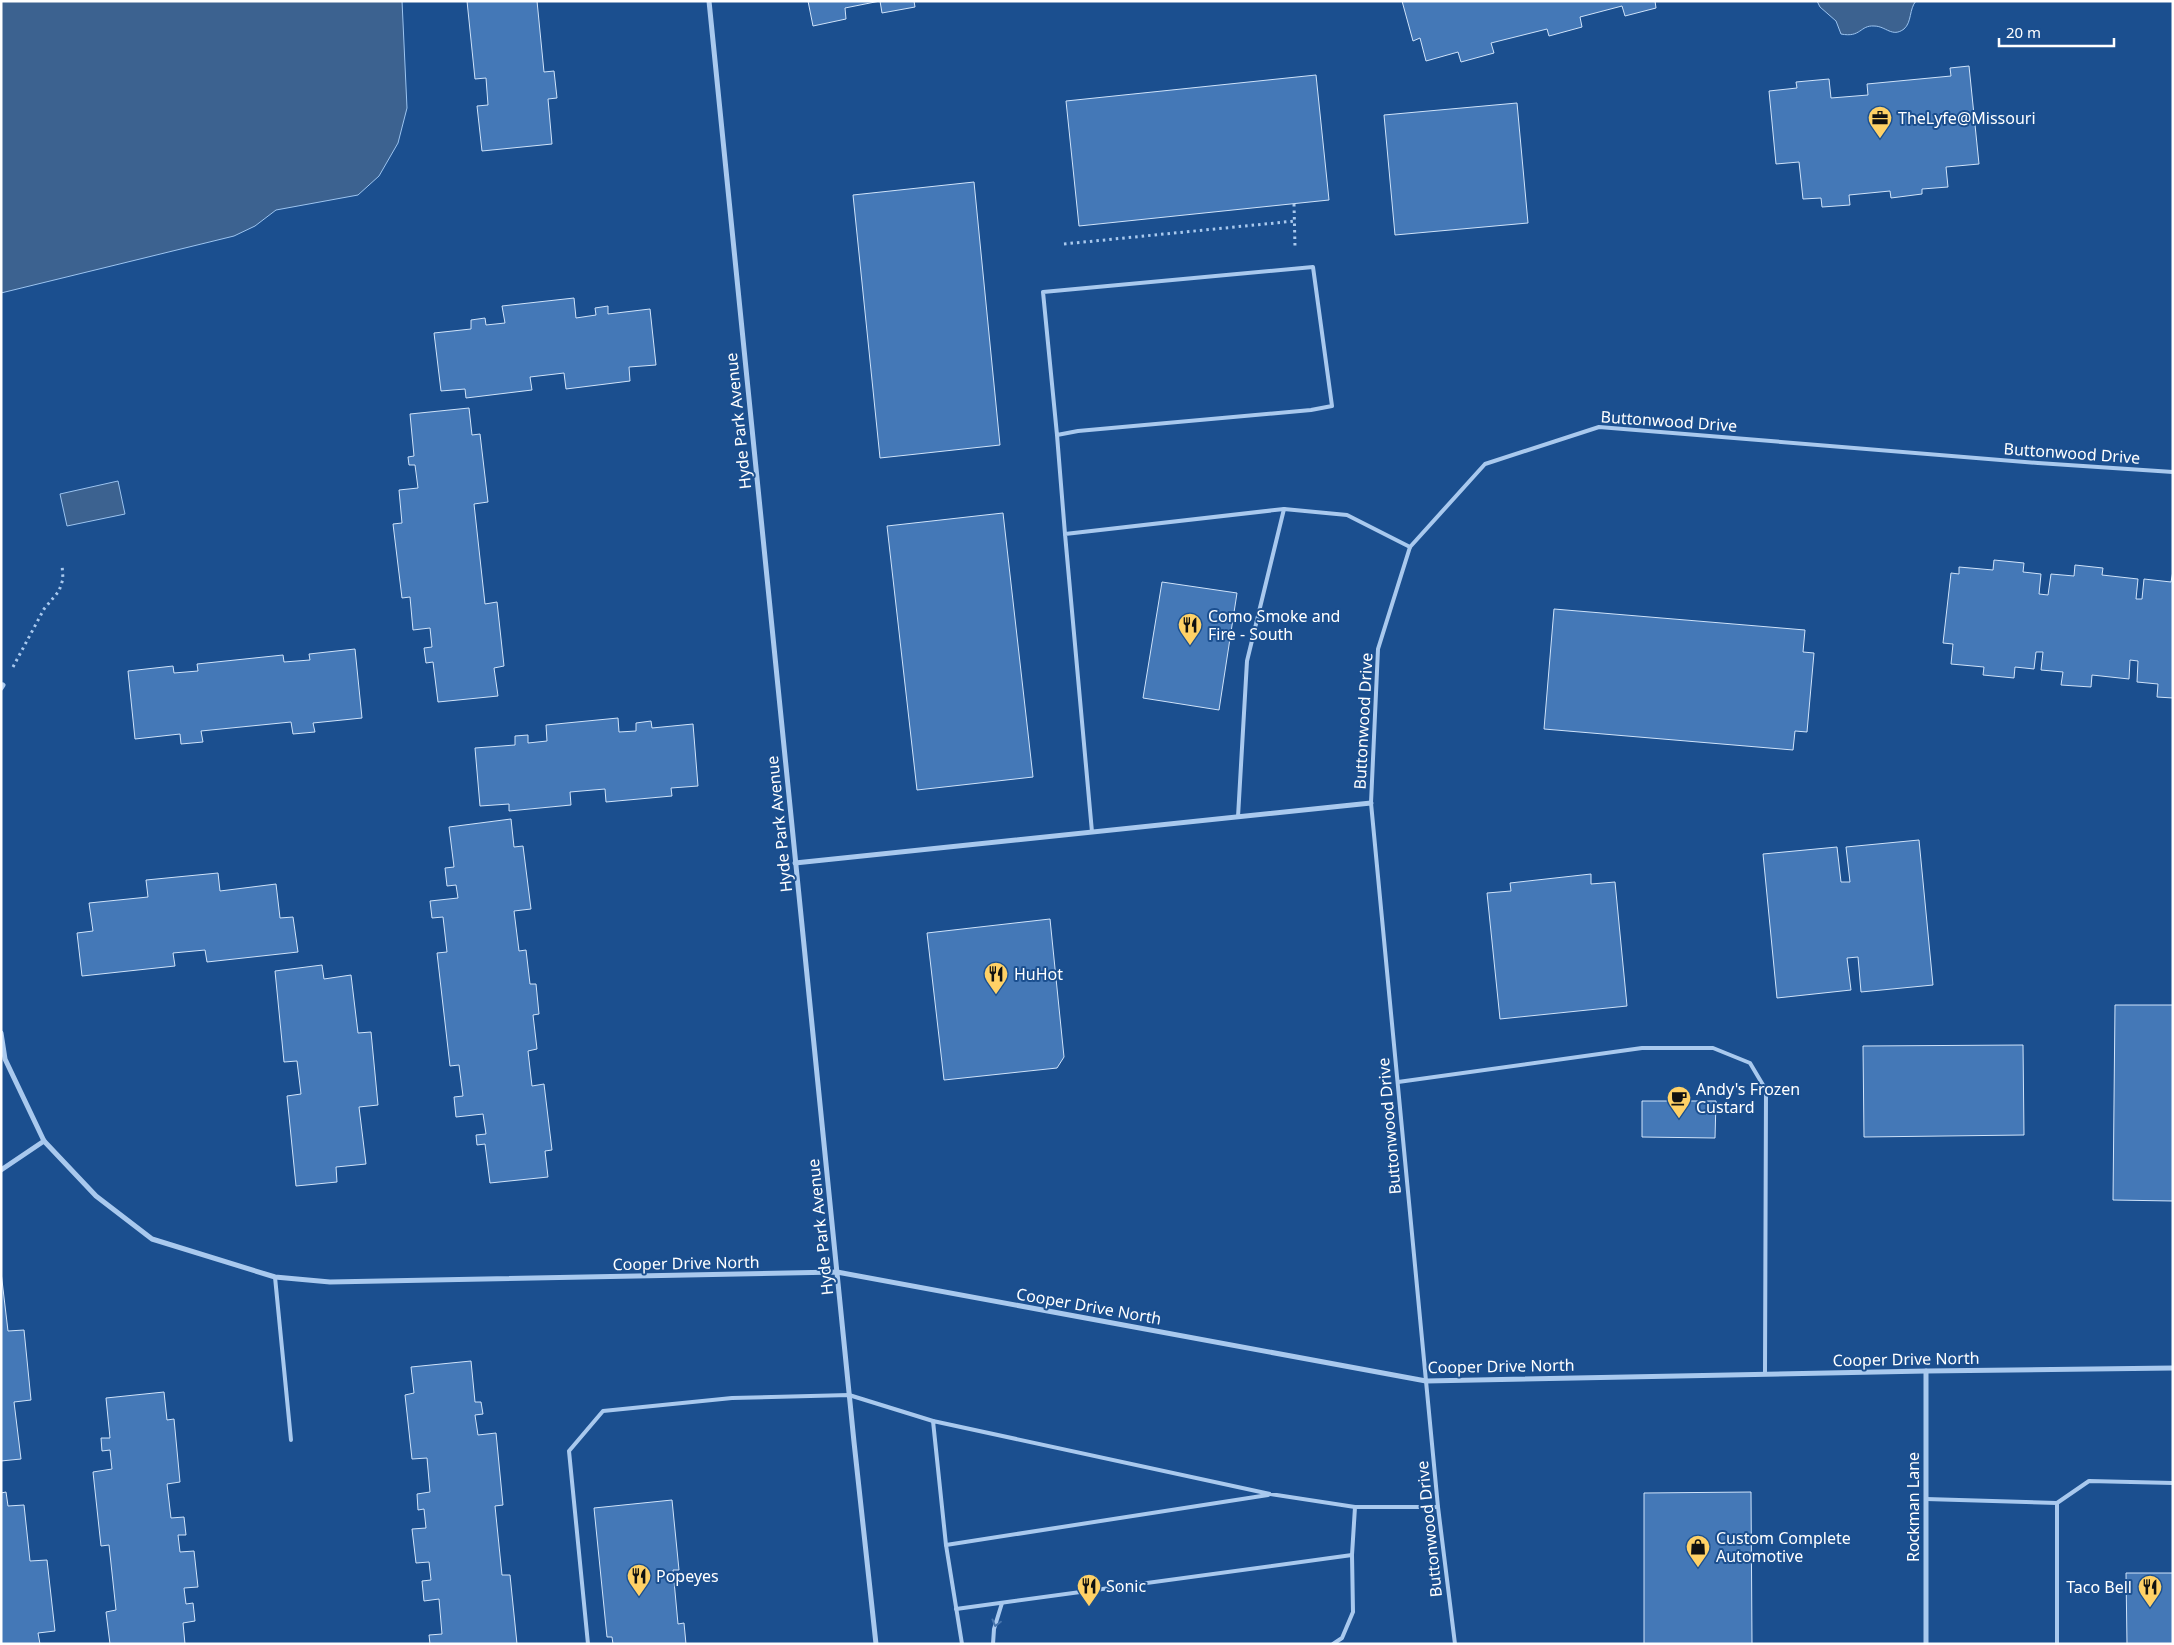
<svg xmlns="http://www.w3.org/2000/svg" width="2174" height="1645" viewBox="0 0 2174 1645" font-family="'Noto Sans',sans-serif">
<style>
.water{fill:#3c6290;stroke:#9cc4f0}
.building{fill:#4478b7;stroke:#cfe3fa}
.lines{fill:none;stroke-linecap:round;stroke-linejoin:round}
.path{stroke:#a9c9ee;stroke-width:3;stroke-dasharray:2.5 4;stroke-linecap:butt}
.service{stroke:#a9c9ee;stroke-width:4}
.minor{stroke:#a9c9ee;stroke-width:5}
.oneway{stroke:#4674ac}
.labels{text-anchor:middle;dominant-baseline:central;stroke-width:4;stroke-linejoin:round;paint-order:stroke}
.poi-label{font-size:16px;fill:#fff;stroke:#1b4f8f;text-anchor:start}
.street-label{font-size:16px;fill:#fff;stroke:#1b4f8f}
</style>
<rect width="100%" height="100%" fill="#1b4f8f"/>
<!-- water -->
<g class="water">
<polygon points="1,1 402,1 407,108 398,143 379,176 358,195 276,210 255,226 234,236 1,293"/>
<path d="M 1817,1 L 1916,1 C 1909,9 1912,22 1904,29 C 1892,38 1886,26 1874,26 C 1860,25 1861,38 1841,34 L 1836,21 L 1820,7 Z"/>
<polygon points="118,481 125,514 67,526 60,494"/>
</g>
<!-- building -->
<g class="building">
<polygon points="467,1 537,1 544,72 554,71 557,98 548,99 552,144 482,151 477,106 488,105 486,78 475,79"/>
<polygon points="808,1 914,1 915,7 882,13 880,1 845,8 846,19 813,26"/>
<polygon points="1402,1 1655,1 1656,8 1625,16 1622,6 1580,17 1582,27 1549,36 1547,29 1491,43 1494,53 1461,62 1458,52 1426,61 1420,38 1413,41"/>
<polygon points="1969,66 1979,164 1946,167 1948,187 1922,189 1922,194 1891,198 1890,191 1849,195 1850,205 1822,207 1821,198 1803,199 1799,162 1776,164 1769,91 1797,88 1796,82 1829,79 1831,98 1868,95 1867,84 1951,76 1950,68"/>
<polygon points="1316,75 1329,200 1079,226 1066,101"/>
<polygon points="1517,103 1528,223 1395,235 1384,115"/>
<polygon points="974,182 1000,445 880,458 853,195"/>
<polygon points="574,298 576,318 596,315 595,308 608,306 608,314 650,309 656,365 629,367 630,381 566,389 564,373 530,377 532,390 466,398 465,389 441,391 434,333 471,329 471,320 485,318 486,325 505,323 502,306"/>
<polygon points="469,408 472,435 480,434 488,502 474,504 485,604 497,602 504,666 494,668 498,696 438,702 433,662 426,663 424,648 432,647 430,628 413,630 410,597 402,598 393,524 402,523 399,490 418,488 415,465 409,465 408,457 414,456 410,414"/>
<polygon points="1003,513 1033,777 917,790 887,526"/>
<polygon points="1994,560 2024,563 2023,572 2041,574 2039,594 2048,595 2051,574 2074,576 2075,565 2103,568 2102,575 2138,579 2136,599 2142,599 2144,579 2171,582 2173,571 2173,698 2157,697 2158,684 2137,682 2138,661 2130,660 2129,679 2092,675 2091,687 2061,685 2063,672 2041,670 2043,652 2036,652 2034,669 2015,667 2014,678 1983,675 1984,667 1951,664 1953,644 1943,643 1951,573 1959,574 1959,567 1993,570"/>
<polygon points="1162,582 1237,593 1219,710 1143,698"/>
<polygon points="1554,609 1805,630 1803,652 1814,653 1807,732 1795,731 1793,750 1544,729"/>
<polygon points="355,649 362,718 313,723 315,732 293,734 291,722 201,731 203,742 181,744 180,734 135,739 128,671 173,666 174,673 198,671 197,664 283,655 284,662 310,660 309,654"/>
<polygon points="618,718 619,732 636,731 636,723 651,721 652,728 693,724 698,786 671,788 672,796 606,802 605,789 570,792 571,805 509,811 509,804 480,806 475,748 515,745 515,736 528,735 528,743 547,741 546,725"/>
<polygon points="511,819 514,847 523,846 531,909 514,911 519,951 526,950 530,984 536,984 539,1014 533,1015 537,1049 528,1051 532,1086 544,1084 552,1150 545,1151 548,1177 490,1183 485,1144 477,1145 476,1135 486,1134 483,1114 456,1117 454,1097 463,1096 459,1065 450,1066 437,953 447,952 443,917 432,918 430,901 458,898 456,885 447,886 445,868 454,867 449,827"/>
<polygon points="1919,840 1933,985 1861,992 1858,957 1847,958 1851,990 1777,998 1763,854 1837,847 1841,882 1850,882 1846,847"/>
<polygon points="218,873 220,891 276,884 280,918 293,917 298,952 207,962 205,950 173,953 175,966 82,976 77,933 93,931 89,903 148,897 146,880"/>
<polygon points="1591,874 1591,884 1615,882 1627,1006 1500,1019 1487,893 1511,891 1510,883"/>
<polygon points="1050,919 1064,1057 1057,1068 944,1080 927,933"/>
<polygon points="322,965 324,979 351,975 358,1033 371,1032 378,1105 359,1107 366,1164 336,1167 337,1182 296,1186 287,1096 301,1094 297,1061 284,1062 275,971"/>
<polygon points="2115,1005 2173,1005 2173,1201 2113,1200"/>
<polygon points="2023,1045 2024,1135 1864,1137 1863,1046"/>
<polygon points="1642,1101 1716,1101 1715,1138 1642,1137"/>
<polygon points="1,1272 8,1331 24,1330 31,1400 14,1402 21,1459 1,1461"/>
<polygon points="471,1361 475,1402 481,1402 483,1414 475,1415 478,1435 496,1433 503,1505 495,1506 502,1575 510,1575 517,1644 430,1644 429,1635 442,1634 439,1599 424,1601 422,1581 431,1580 429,1562 416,1563 412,1529 426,1528 424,1509 418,1510 417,1494 430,1492 427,1458 412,1459 405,1395 414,1393 411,1367"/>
<polygon points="164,1392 167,1420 174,1419 180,1482 167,1484 171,1518 184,1517 186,1535 178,1535 180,1552 194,1551 198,1587 184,1588 186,1604 193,1603 195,1621 183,1623 185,1644 110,1644 106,1612 116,1610 109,1545 101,1546 93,1472 112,1469 110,1450 102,1451 101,1438 110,1438 106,1398"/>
<polygon points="6,1492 8,1506 24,1505 30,1561 47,1560 55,1631 38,1633 40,1644 1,1644 1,1493"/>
<polygon points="1751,1492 1752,1644 1644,1644 1644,1493"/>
<polygon points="672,1500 679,1570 673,1570 678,1624 684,1623 686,1644 613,1644 612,1637 607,1637 594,1508"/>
<polygon points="2126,1573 2173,1573 2173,1644 2127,1644"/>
</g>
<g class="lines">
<!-- path -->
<g class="path">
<polyline points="1294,204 1295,247"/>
<polyline points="1064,244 1295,221"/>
<polyline points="13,667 44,609 59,591 63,579 62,564"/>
</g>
<!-- service -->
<g class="service">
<polyline points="1057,435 1043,292 1313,267 1332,406 1311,410 1078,431 1057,435 1065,534"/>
<polyline points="1238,817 1247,661 1284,509"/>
<polyline points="1092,832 1065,534 1284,509 1347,515 1410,547"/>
<polyline points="1398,1082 1642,1048 1713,1048 1750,1063 1766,1090 1765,1374"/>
<polyline points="275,1277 291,1440"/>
<polyline points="1926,1499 2057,1503 2089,1481 2173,1483"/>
<polyline points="2057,1503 2057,1644"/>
<polyline points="946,1545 1268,1495"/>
<polyline points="956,1609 1352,1555"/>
<polyline points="588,1644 569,1451 603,1411 732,1398 849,1395 933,1421"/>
<polyline points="962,1644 946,1545 933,1421 1270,1494 1355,1507 1438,1507"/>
<polyline points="993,1644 994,1629 1002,1603"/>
<polyline points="1333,1644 1342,1638 1353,1612 1352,1555 1355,1507"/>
<polyline points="1455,1644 1438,1507 1371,803 1378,649 1410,547 1485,464 1599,427 2038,463 2173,472"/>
</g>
<!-- minor -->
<g class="minor">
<polyline points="709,1 854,1442 876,1644"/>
<polyline points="1,688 3,685"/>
<polyline points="795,863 1371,803"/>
<polyline points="1,1033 5,1059 44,1141 96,1196 152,1239 275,1277 330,1282 837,1272 1426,1381 1926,1371 2173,1368"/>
<polyline points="1,1170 44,1141"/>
<polyline points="1926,1644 1926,1371"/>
</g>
</g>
<!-- one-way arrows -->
<defs><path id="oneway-chevron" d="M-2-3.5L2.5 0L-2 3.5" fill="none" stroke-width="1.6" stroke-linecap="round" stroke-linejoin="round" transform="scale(1.25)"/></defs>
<use class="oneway" href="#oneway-chevron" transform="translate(996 1623) rotate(105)"/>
<!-- icons -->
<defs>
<symbol id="office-pin" viewBox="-11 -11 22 30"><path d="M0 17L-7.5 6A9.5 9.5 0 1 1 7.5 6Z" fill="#ffd166" stroke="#1b4f8f"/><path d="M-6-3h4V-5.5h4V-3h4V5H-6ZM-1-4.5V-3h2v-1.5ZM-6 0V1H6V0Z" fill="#111"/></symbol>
<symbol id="restaurant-pin" viewBox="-11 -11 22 30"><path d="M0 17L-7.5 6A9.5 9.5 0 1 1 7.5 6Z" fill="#ffd166" stroke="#1b4f8f"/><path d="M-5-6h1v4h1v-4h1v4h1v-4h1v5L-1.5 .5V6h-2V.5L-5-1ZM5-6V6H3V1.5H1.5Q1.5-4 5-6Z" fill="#111"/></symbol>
<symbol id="cafe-pin" viewBox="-11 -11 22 30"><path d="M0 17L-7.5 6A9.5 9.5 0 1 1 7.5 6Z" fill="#ffd166" stroke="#1b4f8f"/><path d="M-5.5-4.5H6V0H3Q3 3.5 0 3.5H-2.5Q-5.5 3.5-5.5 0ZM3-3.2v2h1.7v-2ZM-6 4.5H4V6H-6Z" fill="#111"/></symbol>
<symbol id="shop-pin" viewBox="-11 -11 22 30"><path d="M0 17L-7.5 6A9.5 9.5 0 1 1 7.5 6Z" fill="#ffd166" stroke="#1b4f8f"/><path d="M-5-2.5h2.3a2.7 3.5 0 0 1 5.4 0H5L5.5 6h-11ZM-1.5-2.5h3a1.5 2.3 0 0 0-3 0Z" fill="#111"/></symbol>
</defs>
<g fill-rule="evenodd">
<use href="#office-pin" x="1866" y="104" width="28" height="38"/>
<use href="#restaurant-pin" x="1176" y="611" width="28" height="38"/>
<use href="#restaurant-pin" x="982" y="960" width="28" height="38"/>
<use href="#cafe-pin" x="1665" y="1084" width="28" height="38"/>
<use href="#shop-pin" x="1684" y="1533" width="28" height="38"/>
<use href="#restaurant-pin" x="625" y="1562" width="28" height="38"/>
<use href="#restaurant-pin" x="1075" y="1572" width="28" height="38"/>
<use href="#restaurant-pin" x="2136" y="1573" width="28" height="38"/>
</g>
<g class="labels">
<!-- poi labels -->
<g class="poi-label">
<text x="1898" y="118">TheLyfe@Missouri</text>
<text x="1208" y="616">Como Smoke and<tspan x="1208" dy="18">Fire - South</tspan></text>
<text x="1014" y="974">HuHot</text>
<text x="1696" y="1089">Andy's Frozen<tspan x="1696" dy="18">Custard</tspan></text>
<text x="1716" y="1538">Custom Complete<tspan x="1716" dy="18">Automotive</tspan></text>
<text x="656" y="1576">Popeyes</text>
<text x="1106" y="1586">Sonic</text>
<text x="2132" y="1587" text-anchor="end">Taco Bell</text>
</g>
<!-- street labels -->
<g class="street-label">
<text transform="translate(738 421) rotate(-96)">Hyde Park Avenue</text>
<text transform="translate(1669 421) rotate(4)">Buttonwood Drive</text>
<text transform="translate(2072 453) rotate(4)">Buttonwood Drive</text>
<text transform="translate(1363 721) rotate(-87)">Buttonwood Drive</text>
<text transform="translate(779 824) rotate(-96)">Hyde Park Avenue</text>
<text transform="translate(1389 1126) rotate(-95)">Buttonwood Drive</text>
<text transform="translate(820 1227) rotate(-96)">Hyde Park Avenue</text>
<text transform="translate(686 1263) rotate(-1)">Cooper Drive North</text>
<text transform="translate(1089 1306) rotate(10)">Cooper Drive North</text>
<text transform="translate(1906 1359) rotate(-1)">Cooper Drive North</text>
<text transform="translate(1501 1366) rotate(-1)">Cooper Drive North</text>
<text transform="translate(1913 1507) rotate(-90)">Rockman Lane</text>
<text transform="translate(1429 1529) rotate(-96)">Buttonwood Drive</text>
</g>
</g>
<!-- border -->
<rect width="2174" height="1645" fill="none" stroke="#ffffff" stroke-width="5"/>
<!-- scale -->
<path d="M1999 38v8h115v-8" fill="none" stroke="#ffffff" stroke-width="2.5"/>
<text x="2006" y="38" font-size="15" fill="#ffffff" stroke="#1b4f8f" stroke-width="4" paint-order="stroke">20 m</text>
</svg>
